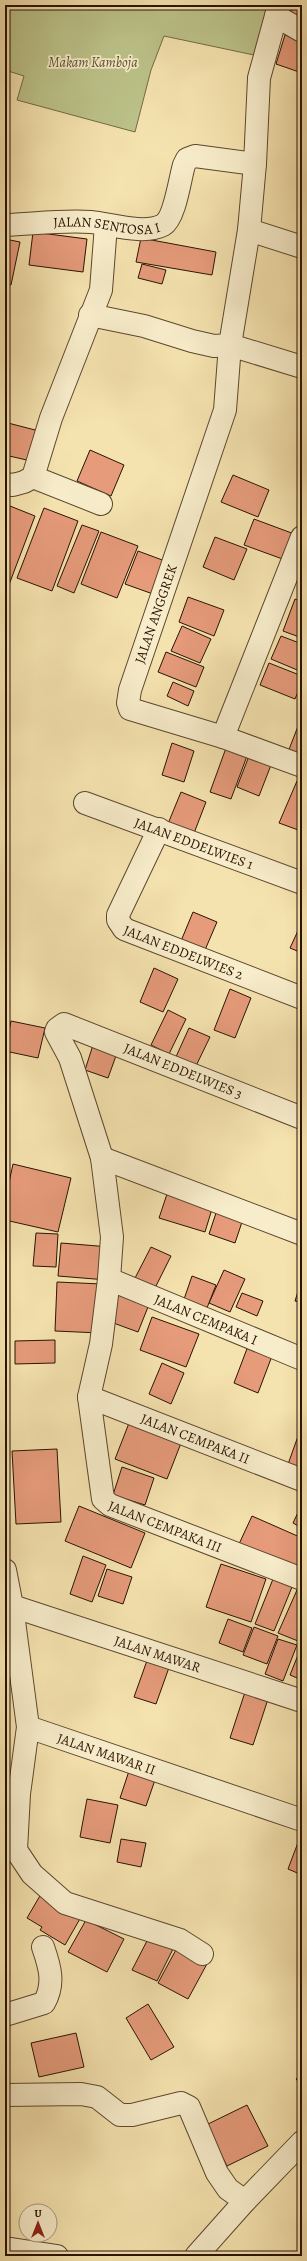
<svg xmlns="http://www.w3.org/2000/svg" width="307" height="2261" viewBox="0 0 307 2261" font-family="Alegreya,serif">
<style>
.green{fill:#bcc38a;stroke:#726b47}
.building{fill:#e69b7b;stroke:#291304}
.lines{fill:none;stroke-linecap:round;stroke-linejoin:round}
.street-casing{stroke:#5c472f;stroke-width:24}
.street{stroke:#f8edcb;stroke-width:22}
.labels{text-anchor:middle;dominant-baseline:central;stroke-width:3.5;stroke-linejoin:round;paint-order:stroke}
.park-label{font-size:14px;font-style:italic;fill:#5c5133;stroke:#f8edcb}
.street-label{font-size:14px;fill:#291304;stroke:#f8edcb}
</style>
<rect width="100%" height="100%" fill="#f5e3af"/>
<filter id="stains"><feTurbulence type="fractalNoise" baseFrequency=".005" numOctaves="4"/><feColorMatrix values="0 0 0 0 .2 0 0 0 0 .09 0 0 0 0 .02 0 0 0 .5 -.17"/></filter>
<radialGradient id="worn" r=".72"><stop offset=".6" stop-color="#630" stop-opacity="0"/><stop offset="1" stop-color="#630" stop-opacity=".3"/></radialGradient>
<!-- green -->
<polygon class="green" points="5,5 271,5 254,55 164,36 151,70 135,132 17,100 24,76 5,70"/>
<!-- building -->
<g class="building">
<polygon points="295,5 302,5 302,27 287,19"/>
<polygon points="285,35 302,40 302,73 276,64"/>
<polygon points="33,232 87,239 83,272 29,265"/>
<polygon points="141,238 216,252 212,275 136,262"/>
<polygon points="5,239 20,242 11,285 5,283"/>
<polygon points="142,264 166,270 162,284 138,278"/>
<polygon points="8,423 39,431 31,461 5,455 5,435"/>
<polygon points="90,450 124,465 111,496 77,481"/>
<polygon points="233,475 269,490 258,517 221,502"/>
<polygon points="10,506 35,516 7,590 5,590 5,518"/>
<polygon points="44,508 78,521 52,591 17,578"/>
<polygon points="254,519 297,535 288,561 244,545"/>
<polygon points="82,525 99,531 74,593 57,586"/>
<polygon points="101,532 138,546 117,598 81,584"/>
<polygon points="215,537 247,549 234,580 203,567"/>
<polygon points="138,551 165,561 153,594 125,584"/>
<polygon points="188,597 224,610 214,636 179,622"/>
<polygon points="295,599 302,602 302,638 283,631"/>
<polygon points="182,626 211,639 200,663 171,651"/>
<polygon points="281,636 302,644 302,672 271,659"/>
<polygon points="166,652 204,667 196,687 158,672"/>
<polygon points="269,663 302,676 302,683 295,699 260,685"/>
<polygon points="173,682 194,691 188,706 167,696"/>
<polygon points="302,716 302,757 288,752"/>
<polygon points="172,743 194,751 184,782 162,775"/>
<polygon points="226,748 247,756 231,799 210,792"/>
<polygon points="249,756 271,765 259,796 237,787"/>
<polygon points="297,781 302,783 301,831 279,823"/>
<polygon points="181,792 206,802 191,841 165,831"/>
<polygon points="193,912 217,922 205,950 181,941"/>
<polygon points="302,922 302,953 290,948"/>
<polygon points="154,968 178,979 163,1012 140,1002"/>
<polygon points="230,989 251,998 235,1038 214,1030"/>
<polygon points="168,1010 186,1019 169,1054 151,1045"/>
<polygon points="11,1021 45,1028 38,1058 5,1051"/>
<polygon points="189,1028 210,1037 195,1068 175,1059"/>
<polygon points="93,1045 117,1053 108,1078 85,1070"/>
<polygon points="13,1164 71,1178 58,1232 5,1220 5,1201"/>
<polygon points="167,1194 212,1209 205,1232 159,1218"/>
<polygon points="216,1213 242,1222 235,1243 209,1234"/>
<polygon points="36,1233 58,1234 56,1267 33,1266"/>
<polygon points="61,1243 110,1247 107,1280 58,1276"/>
<polygon points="151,1247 171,1256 153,1292 133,1282"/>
<polygon points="224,1270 245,1279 230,1312 209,1303"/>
<polygon points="192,1276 216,1285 205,1313 182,1305"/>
<polygon points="302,1279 302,1303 295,1301"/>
<polygon points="57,1282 102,1284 100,1333 55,1331"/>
<polygon points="242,1293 263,1301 257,1316 236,1307"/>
<polygon points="118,1295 148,1307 138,1332 108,1321"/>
<polygon points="152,1317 199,1334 186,1367 140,1350"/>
<polygon points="55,1340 55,1363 15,1364 15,1341"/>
<polygon points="248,1346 272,1356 258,1393 234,1383"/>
<polygon points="162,1363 184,1373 171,1404 149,1394"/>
<polygon points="131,1418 183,1438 167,1479 115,1459"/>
<polygon points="302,1425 302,1472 287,1467"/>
<polygon points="57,1449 61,1522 16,1524 12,1451"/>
<polygon points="122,1467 154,1478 145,1505 113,1495"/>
<polygon points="302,1504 302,1528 293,1523"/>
<polygon points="79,1506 145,1533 131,1568 65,1541"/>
<polygon points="252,1516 302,1538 302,1555 296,1568 239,1544"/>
<polygon points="83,1556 106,1565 92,1602 70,1594"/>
<polygon points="221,1564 266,1579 251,1622 206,1607"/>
<polygon points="107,1569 132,1577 123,1604 98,1596"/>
<polygon points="273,1579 292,1587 274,1631 255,1624"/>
<polygon points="297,1590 302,1592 302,1631 298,1641 278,1633"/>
<polygon points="228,1619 252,1628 243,1652 219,1643"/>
<polygon points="254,1627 278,1636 267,1664 243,1655"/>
<polygon points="278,1639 297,1645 283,1681 265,1674"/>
<polygon points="300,1650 302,1651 302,1680 290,1675"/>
<polygon points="149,1655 171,1662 156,1704 134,1697"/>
<polygon points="246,1689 269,1696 253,1745 230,1738"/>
<polygon points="130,1768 156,1777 146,1806 120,1798"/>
<polygon points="87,1799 118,1805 110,1843 80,1837"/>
<polygon points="302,1832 302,1875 288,1869"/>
<polygon points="121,1839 146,1843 141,1867 117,1862"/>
<polygon points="41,1894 81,1917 65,1945 40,1930 42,1927 27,1918"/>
<polygon points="86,1920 124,1939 107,1972 68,1952"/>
<polygon points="149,1937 173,1949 157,1981 132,1970"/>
<polygon points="178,1946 208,1962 188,1999 158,1983"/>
<polygon points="148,2004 174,2047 151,2060 126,2018"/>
<polygon points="76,2033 84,2067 39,2077 31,2043"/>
<polygon points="302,2074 302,2086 296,2079"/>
<polygon points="247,2105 268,2146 227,2166 206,2125"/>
</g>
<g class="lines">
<defs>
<g id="street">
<polyline points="279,5 259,78 255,164 249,230 230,345 225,410 130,690 128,703 130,709 223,737 302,766"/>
<polyline points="276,16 302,31"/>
<path id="s1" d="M 5,225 C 33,224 62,220 91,222 C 111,224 144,235 163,225 C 175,218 180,178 184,165 L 187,159 L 195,156 L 255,164"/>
<polyline points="249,230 302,247"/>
<polyline points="90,315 144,326 192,341 214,346 230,345 302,367"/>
<polyline points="33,477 101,504"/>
<polyline points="5,484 13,485 24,482 33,477 51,418 101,290 106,225"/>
<polyline points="223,737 302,537"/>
<path id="s2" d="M 85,803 L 302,883"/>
<path id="s3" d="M 159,829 L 118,915 L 118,920 L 124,929 L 302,998"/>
<path id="s4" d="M 302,1118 L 64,1024 L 57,1029 L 56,1032 L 70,1058 L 102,1158 L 112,1237 L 109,1279 L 101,1344 L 89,1397 L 103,1499 L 110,1505 L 302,1579"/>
<polyline points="102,1158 302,1234"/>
<path id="s5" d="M 109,1279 L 302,1359"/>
<path id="s6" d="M 89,1397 L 302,1480"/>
<polyline points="5,1570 12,1606 28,1727 19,1794 16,1850 32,1874 65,1903 180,1940 202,1954"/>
<path id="s7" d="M 12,1606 L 302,1701"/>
<path id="s8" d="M 28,1727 L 302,1820"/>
<path d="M 5,2015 L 44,2003 C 55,1984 50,1967 43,1947"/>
<polyline points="5,2095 81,2094 97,2097 120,2115 132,2115 181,2103 189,2107 217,2173 228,2189 245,2201"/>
<polyline points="5,2248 57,2256"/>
<polyline points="196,2256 245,2201 302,2142"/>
</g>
</defs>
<!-- street casing -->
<use href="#street" class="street-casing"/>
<!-- street -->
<use href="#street" class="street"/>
</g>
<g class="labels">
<!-- park labels -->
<g class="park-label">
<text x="93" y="62">Makam Kamboja</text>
</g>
<!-- street labels -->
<g class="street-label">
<text stroke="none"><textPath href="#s1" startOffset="102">JALAN SENTOSA I</textPath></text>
<text transform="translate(156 614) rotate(-71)">JALAN ANGGREK</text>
<text stroke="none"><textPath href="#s2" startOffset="116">JALAN EDDELWIES 1</textPath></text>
<text stroke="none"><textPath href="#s3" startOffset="175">JALAN EDDELWIES 2</textPath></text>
<text transform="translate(183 1071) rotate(22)">JALAN EDDELWIES 3</text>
<text stroke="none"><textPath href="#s5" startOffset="105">JALAN CEMPAKA I</textPath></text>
<text stroke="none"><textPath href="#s6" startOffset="114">JALAN CEMPAKA II</textPath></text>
<text stroke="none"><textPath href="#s4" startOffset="815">JALAN CEMPAKA III</textPath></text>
<text stroke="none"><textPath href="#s7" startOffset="153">JALAN MAWAR</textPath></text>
<text stroke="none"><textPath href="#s8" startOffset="83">JALAN MAWAR II</textPath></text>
</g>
</g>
<!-- margin -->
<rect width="307" height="2261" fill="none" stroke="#f5e3af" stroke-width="20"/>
<rect x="6" y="6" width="295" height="2249" fill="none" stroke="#291304" stroke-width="2"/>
<rect x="10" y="10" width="287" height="2241" fill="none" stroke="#291304"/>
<!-- north arrow -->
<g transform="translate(38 2223)"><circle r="19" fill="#f8edcb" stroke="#a5967b"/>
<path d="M0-3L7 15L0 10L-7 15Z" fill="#8f2418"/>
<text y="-6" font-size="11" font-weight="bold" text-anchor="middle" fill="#291304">U</text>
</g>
<rect width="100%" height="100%" filter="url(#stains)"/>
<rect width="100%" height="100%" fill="url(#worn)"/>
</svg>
